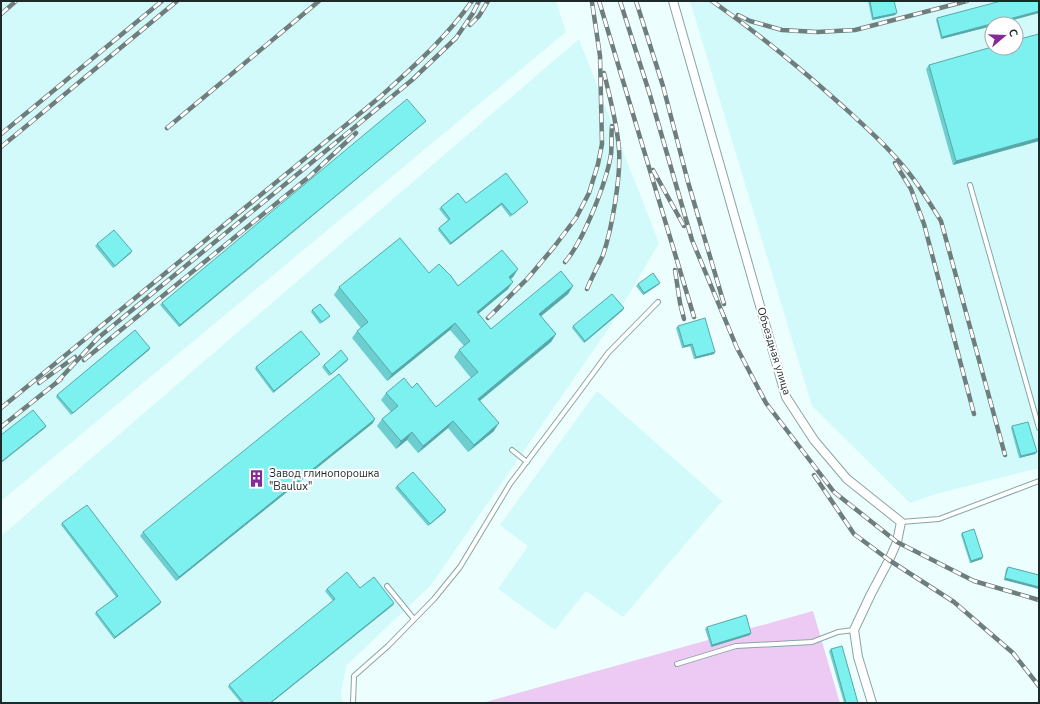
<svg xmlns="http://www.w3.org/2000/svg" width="1040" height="704" viewBox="0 0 1040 704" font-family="'Nunito Sans',sans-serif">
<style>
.built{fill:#d2fafa;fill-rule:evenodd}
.green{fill:#edcaf4}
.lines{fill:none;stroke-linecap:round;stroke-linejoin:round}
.lane-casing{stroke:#89a5a5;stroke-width:6}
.street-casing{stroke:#89a5a5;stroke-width:10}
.lane{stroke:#fff;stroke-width:4}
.street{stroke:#fff;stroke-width:8}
.rail-casing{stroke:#6f7e7d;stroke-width:4.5}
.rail{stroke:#fff;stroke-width:3;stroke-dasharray:9;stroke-linecap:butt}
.wall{fill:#6ccece}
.shaded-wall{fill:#58a8a8}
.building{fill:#7df0f0;stroke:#58a8a8}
.labels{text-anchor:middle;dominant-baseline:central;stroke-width:4;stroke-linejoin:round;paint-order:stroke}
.street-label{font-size:11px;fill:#1e2a2a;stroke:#fff}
.poi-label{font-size:11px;fill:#1e2a2a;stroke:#fff;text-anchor:start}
</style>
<rect width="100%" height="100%" fill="#ecfefd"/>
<!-- built -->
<g class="built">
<polygon points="1,1 556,1 566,32 1,501"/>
<path d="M 690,1 L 1039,1 L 1039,468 L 936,494 L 910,503 L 812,406 ZM 992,24 L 1016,24 L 1016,48 L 992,48 Z"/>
<polygon points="579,39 659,243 611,325 431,585 346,666 341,692 343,703 1,703 1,536"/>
<polygon points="597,391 722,501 623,617 586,591 555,630 498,589 528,546 500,525"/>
</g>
<!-- green -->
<polygon class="green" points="813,611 840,703 482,703"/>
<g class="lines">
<defs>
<g id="lane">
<polyline points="970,185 1039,428"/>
<polyline points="512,450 527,462"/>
<polyline points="901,522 939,519 1039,481"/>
<polyline points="387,586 414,619"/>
<polyline points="677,664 736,646 812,642 838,632 854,630"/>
<polyline points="353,703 354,676 388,646 434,599 460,567 510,484 580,391 608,353 658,302"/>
</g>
<polyline id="street" points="673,1 786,397 814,440 847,479 901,522 897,542 889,560 871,594 854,630 858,657 872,703"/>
</defs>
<!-- lane casing -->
<use href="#lane" class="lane-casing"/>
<!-- street casing -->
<use href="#street" class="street-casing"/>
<!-- lane -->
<use href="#lane" class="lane"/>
<!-- street -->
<use href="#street" class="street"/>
<defs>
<g id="rail">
<polyline points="599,1 694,317"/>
<polyline points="620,1 650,95 692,240 737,348 766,403 834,492 897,542 974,581 1039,600"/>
<polyline points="636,1 663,86 688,182 724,304"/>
<path d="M 712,1 C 756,32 798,66 838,102 C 858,120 879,138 897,159 C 914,177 928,200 941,221 L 1005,455"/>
<polyline points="1,14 16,1"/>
<polyline points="738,15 750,21 782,30 817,32 855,30 967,1"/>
<polyline points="470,25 479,16 488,1"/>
<polyline points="167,128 319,1"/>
<polyline points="1,134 162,1"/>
<polyline points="1,147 177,1"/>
<polyline points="895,163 911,189 924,224 974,414"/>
<polyline points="653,170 684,226"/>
<path d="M 565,262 C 583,242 607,181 611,154 C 612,145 611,135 612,126"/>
<polyline points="675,270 680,303 684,319"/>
<path d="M 587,289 C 592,277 598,266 603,255 C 612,229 621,176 619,149 C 617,123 610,98 604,73"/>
<polyline points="488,318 528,278 554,247 576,218 589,193 598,164 602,144 600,56 592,2"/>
<polyline points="84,360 310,176 356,133"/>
<polyline points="57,382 98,338 412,80 456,38 473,13 479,1"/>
<polyline points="39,383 75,357"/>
<path d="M 1,408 L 380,97 C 413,67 446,38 472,1"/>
<polyline points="1,427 61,379"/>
<polyline points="814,475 854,534 889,560 954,602 1013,653 1039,686"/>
</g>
</defs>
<!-- rail casing -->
<use href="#rail" class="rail-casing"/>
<!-- rail -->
<use href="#rail" class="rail"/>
</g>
<!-- wall -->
<g class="wall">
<polygon points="868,1 894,1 895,15 872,20"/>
<polygon points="937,18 992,24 992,26 941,39 936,20"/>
<polygon points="929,65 1039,141 953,165 926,69"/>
<polygon points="426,121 424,123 179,327 160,305 162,303"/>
<polygon points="528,202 526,204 510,217 501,205 450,245 438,230 439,228 448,220 439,209 441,207 466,203"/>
<polygon points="97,244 131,253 113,268 95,246"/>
<polygon points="518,269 513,277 511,279 508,289 478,314 491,329 573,286 568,294 541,316 556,334 551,342 480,401 494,431 468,452 448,428 418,453 407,440 396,449 377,426 382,419 391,412 381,400 386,393 412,388 436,407 471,378 454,357 459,350 464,346 450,330 387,381 352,338 357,331 361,328 334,295 339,287 429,273 458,286"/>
<polygon points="660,283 658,285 643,295 636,286 638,284"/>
<polygon points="312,310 330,316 328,318 320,324 311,312"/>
<polygon points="623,310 584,343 572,328 573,326"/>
<polygon points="678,326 715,352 714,354 694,359 690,346 682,348 676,328"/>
<polygon points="150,348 149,350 71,415 56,397 57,395"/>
<polygon points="320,354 318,356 273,393 255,369 256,367"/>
<polygon points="348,359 347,361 329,376 322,367 324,365"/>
<polygon points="373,423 176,581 140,536 143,532"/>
<polygon points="1012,426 1035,454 1019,458 1011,428"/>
<polygon points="397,486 445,512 428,526 395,488"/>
<polygon points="62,523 160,604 114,639 95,614 96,612 116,597 61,525"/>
<polygon points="962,533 982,559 970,563 961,535"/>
<polygon points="1008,567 1039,575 1004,580 1006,569"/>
<polygon points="360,588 394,603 393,605 271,703 241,703 228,687 229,685 333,601 325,591 327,589"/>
<polygon points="707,627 751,633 750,635 711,647 705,629"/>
<polygon points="831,649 858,703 844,703 829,651"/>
</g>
<!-- shaded-wall -->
<g class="shaded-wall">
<polygon points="1039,11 1039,13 998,24 992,24"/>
<polygon points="897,13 895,15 872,20 873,18"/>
<polygon points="992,24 992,26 941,39 942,37"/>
<polygon points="426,121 424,123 179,327 180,325"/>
<polygon points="1039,138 1039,141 953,165 956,161"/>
<polygon points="502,203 501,205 450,245 451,243"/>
<polygon points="132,251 131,253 113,268 115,266"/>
<polygon points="518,269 513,277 504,284 509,277"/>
<polygon points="513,282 508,289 472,319 477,312"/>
<polygon points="660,283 658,285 643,295 644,293"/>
<polygon points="573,286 568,294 534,322 539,314"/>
<polygon points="624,308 623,310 584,343 585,341"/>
<polygon points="455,323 450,330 387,381 392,374"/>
<polygon points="556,334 551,342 473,406 478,399"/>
<polygon points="692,344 690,346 682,348 684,346"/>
<polygon points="150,348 149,350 71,415 73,413"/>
<polygon points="715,352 714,354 694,359 696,357"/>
<polygon points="320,354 318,356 273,393 274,391"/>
<polygon points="348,359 347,361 329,376 331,374"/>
<polygon points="375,419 373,423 176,581 179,577"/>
<polygon points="453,421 448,428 418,453 423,446"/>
<polygon points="499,423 494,431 468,452 474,445"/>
<polygon points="46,426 45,428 1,463 1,462"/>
<polygon points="412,432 407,440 396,449 401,441"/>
<polygon points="1037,452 1035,454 1019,458 1021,456"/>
<polygon points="446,510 445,512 428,526 430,524"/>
<polygon points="983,557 982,559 970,563 971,561"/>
<polygon points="1005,578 1039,587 1039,589 1004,580"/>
<polygon points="161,602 160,604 114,639 115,637"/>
<polygon points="394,603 393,605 271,703 270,703"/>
<polygon points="751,633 750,635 711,647 712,645"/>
</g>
<!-- building -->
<g class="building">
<polygon points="870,1 894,1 897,13 873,18"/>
<polygon points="1001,1 1039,1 1039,11 942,37 937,18"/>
<polygon points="1039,34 1039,138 956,161 929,65 992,47 992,48 1016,48 1016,40"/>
<polygon points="407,99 426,121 180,325 162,303"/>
<polygon points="506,173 528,202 512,215 502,203 451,243 439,228 450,219 441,207 458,193 466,203"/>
<polygon points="114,230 132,251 115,266 97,244"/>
<polygon points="400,238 429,273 439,264 451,276 458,286 502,250 518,269 509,277 513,282 477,312 491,329 561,271 573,286 539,314 556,334 478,399 499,423 474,445 453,421 423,446 412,432 401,441 382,419 398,406 386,393 404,378 412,388 417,383 436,407 478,372 459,350 470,341 455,323 392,374 357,331 368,322 339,287"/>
<polygon points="653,273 660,283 644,293 638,284"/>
<polygon points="612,294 624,308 585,341 573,326"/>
<polygon points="320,304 330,316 322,322 312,310"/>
<polygon points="705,318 715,352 696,357 692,344 684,346 678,326"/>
<polygon points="135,330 150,348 73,413 57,395"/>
<polygon points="301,331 320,354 274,391 256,367"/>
<polygon points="341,350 348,359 331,374 324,365"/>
<polygon points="339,374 375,419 179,577 143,532"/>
<polygon points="33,410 46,426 1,462 1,435"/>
<polygon points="1028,422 1037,452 1021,456 1012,426"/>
<polygon points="413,472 446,510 430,524 397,486"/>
<polygon points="87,505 161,602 115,637 96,612 118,596 62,523"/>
<polygon points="974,529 983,557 971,561 962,533"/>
<polygon points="1008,567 1039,575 1039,587 1005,578"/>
<polygon points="347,572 360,588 374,577 394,603 270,703 244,703 229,685 335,599 327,589"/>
<polygon points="746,615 751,633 712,645 707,627"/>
<polygon points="842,646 858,703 846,703 831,649"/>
</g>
<!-- icons -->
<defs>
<symbol id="building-bare" viewBox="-9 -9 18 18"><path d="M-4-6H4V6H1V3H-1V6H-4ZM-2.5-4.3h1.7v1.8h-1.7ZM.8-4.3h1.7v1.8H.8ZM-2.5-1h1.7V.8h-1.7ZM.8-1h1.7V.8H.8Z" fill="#852a96" stroke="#fff" stroke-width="2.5" paint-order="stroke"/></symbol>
</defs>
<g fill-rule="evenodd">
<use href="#building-bare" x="244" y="466" width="25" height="25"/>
</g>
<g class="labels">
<!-- street labels -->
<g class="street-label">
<text transform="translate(774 351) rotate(73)">Объездная улица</text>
</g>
<!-- poi labels -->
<g class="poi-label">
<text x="269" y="473">Завод глинопорошка<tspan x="269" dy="13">"Baulux"</tspan></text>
</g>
</g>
<!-- border -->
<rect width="1040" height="704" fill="none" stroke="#1e2a2a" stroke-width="4"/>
<!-- north arrow -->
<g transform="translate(1004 36) rotate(71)"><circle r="19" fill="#ffffff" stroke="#a5aaaa"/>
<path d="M0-3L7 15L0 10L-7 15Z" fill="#852a96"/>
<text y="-6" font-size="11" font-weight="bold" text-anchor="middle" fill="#1e2a2a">С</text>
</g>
</svg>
